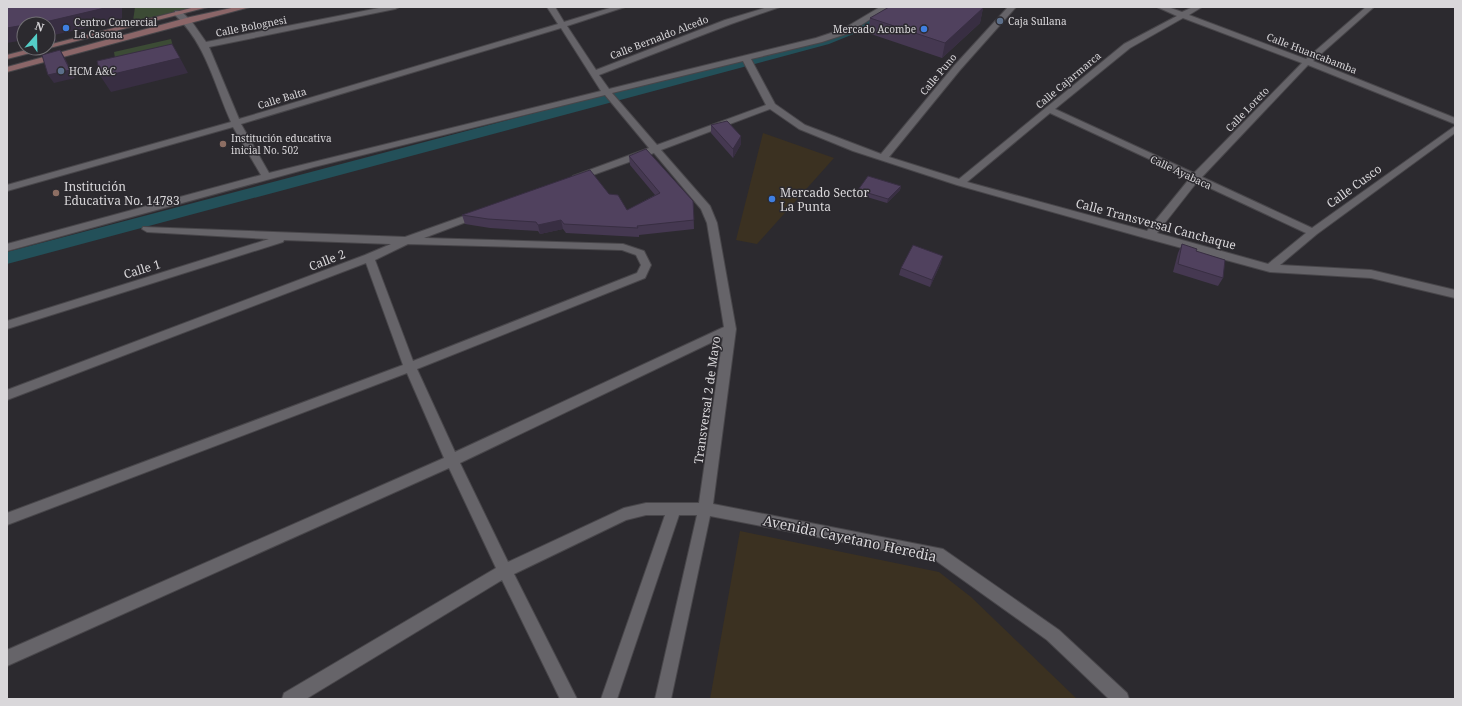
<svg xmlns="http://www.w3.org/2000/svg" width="1462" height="706" viewBox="0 0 1462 706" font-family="'Noto Serif',serif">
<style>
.commercial{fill:#3b3121}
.green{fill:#3c4b35}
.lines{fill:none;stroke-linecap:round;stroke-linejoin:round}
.canal{fill:#235059;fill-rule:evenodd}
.minor-casing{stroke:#48464a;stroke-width:2}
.secondary-casing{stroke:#48464a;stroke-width:2}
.minor{fill:#666469;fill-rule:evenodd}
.secondary{fill:#8b6668;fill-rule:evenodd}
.wall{fill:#453851}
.shaded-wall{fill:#382e42}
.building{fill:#50415e;stroke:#382e42}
.service-dot{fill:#5c6f8a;stroke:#2c2a2f;stroke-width:1.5}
.shop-dot{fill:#3f7fe0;stroke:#2c2a2f;stroke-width:1.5}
.education-dot{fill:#8d6e63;stroke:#2c2a2f;stroke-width:1.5}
.labels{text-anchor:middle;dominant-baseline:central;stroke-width:3;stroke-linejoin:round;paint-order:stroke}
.far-poi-label{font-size:10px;fill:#d9d7da;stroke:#2c2a2f;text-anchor:start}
.far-street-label{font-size:10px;fill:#d9d7da;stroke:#2c2a2f}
.poi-label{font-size:12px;fill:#d9d7da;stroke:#2c2a2f;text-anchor:start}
.street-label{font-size:12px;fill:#d9d7da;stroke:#2c2a2f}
.near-street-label{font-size:14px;fill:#d9d7da;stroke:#2c2a2f}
</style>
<rect width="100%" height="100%" fill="#2c2a2f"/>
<!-- commercial -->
<g class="commercial">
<polygon points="763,133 834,158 757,244 736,240"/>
<polygon points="740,531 939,572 971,597 1077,699 710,699"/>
</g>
<!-- green -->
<g class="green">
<polygon points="135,7 198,7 133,21"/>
<polygon points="171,39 174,50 116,64 114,52"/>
</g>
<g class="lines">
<!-- canal -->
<polygon class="canal" points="884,7 898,7 873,26 829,44 7,264 7,252 819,38 855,25"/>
<defs>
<path id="minor" d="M 384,7 L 399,7 L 395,9 L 209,47 L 239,119 L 558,24 L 547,7 L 555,7 L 564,22 L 613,7 L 625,7 L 567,26 L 596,70 L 725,20 L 768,7 L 780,7 L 731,24 L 599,75 L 609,89 L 816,38 L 843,29 L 880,7 L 889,7 L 849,33 L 822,42 L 751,59 L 775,104 L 805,125 L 881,154 L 954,66 L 1008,7 L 1016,7 L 960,70 L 889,157 L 959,179 L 1124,44 L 1177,16 L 1157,7 L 1168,7 L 1182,12 L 1193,7 L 1202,7 L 1189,15 L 1306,59 L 1366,7 L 1374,7 L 1313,61 L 1455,118 L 1455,124 L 1308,65 L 1202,177 L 1312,228 L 1455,126 L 1455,133 L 1317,234 L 1280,265 L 1371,270 L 1455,290 L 1455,298 L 1371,278 L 1270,272 L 1145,238 L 957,185 L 853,151 L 799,129 L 770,109 L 661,150 L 710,206 L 717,223 L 736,329 L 713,504 L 943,549 L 1059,630 L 1127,693 L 1129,699 L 1109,699 L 1047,640 L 935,560 L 710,516 L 671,699 L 655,699 L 697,515 L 679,515 L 617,699 L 601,699 L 665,515 L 646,515 L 626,520 L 514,574 L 577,699 L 560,699 L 502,580 L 306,699 L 282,699 L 284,693 L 496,568 L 449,468 L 7,666 L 7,650 L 444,458 L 407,373 L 7,525 L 7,513 L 403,365 L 366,263 L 7,400 L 7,390 L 365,255 L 391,244 L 284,240 L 283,242 L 7,329 L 7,321 L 269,239 L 147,232 L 142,229 L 143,227 L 405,237 L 478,211 L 483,214 L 482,216 L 424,238 L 623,244 L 644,251 L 651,265 L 645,278 L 417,369 L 455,452 L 724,327 L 707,223 L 701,209 L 654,153 L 579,180 L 573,180 L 571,178 L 573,176 L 649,148 L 605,95 L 314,167 L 7,251 L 7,244 L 261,175 L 233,127 L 7,191 L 7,185 L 231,122 C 214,84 206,44 175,15 L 175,11 L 181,11 L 192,22 L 206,42 ZM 1183,18 L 1302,63 L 1194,173 L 1055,109 L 1130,48 ZM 561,28 L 601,91 L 269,173 L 241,124 ZM 743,61 L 766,105 L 657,145 L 612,93 ZM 1050,113 L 1190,178 L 1147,231 L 967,182 ZM 1197,182 L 1306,233 L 1268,264 L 1157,233 ZM 408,244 L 622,250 L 636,255 L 641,265 L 637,273 L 413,361 L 375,260 ZM 723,337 L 699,503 L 646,503 L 624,508 L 508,562 L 460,463 Z"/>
<g id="secondary">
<polygon points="195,7 208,7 7,59 7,55 34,48 48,48 48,45"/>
<polygon points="236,7 250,7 7,72 7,67 190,17"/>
</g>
</defs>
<!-- minor casing -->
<use href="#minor" class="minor-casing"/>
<!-- secondary casing -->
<use href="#secondary" class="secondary-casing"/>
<!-- minor -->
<use href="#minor" class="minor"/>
<!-- secondary -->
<use href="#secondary" class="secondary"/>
</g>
<!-- wall -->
<g class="wall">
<polygon points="983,8 980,23 942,58 868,33 870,18"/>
<polygon points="711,125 741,144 733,158 711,133"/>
<polygon points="629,156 693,201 694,229 639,235 639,237 566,233 563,229 540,234 538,231 490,228 465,224 462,215 609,194 627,210 655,195 630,165"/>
<polygon points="901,186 900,190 887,203 857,194 858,190"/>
<polygon points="1182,244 1196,251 1223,278 1218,286 1173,272 1178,253"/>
<polygon points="941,263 930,287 899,275 901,268"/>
</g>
<!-- shaded-wall -->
<g class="shaded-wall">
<polygon points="109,7 122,7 122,20 54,35 57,41 48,43 48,24 46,24 45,22"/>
<polygon points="983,8 980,23 942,58 945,43"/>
<polygon points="24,25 24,40 7,43 7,28"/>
<polygon points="60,50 65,58 75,78 54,83 48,75"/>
<polygon points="180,58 188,73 111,92 101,77"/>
<polygon points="741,136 741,144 733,158 733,149"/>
<polygon points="901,186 900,190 887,203 888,199"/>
<polygon points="561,220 563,229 540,234 538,225"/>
<polygon points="943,256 941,263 930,287 932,280"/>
</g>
<!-- building -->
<g class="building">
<polygon points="7,7 109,7 45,22 46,24 31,24 31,23 24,24 24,25 7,28"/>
<polygon points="889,7 979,7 983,8 945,43 870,18"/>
<polygon points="172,44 180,58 101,77 97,61"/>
<polygon points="60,50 70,70 48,75 42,55"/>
<polygon points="727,121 741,136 733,149 711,125"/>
<polygon points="646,149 693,201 694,220 637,226 638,228 564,224 561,220 538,225 536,222 488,219 462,215 590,170 609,194 618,195 627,210 660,193 629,156"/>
<polygon points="868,176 901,186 888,199 858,190"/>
<polygon points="1182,244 1197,249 1196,251 1225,260 1223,278 1178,264"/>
<polygon points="913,245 943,256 932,280 901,268"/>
</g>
<!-- markers -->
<g class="service-dot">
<circle cx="1000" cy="21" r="4"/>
<circle cx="61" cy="71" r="4"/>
</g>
<g class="shop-dot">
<circle cx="66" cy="28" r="4"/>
<circle cx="924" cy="29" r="4"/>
<circle cx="772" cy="199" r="4"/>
</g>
<g class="education-dot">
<circle cx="223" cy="144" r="4"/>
<circle cx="56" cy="193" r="4"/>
</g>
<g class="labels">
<!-- far-poi labels -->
<g class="far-poi-label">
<text x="1008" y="21">Caja Sullana</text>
<text x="74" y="22">Centro Comercial<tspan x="74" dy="12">La Casona</tspan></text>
<text x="916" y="29" text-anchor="end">Mercado Acombe</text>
<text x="69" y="71">HCM A&amp;C</text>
<text x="231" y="138">Institución educativa<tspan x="231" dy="12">inicial No. 502</tspan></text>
</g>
<!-- far-street labels -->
<g class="far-street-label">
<text transform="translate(251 26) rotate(-11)">Calle Bolognesi</text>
<text transform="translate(659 37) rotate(-21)">Calle Bernaldo Alcedo</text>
<text transform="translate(1312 53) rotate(21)">Calle Huancabamba</text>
<text transform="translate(938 74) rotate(-50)">Calle Puno</text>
<text transform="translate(1068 80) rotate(-40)">Calle Cajarmarca</text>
<text transform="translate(282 98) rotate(-17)">Calle Balta</text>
<text transform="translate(1247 109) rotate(-46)">Calle Loreto</text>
<text transform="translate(1181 172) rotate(25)">Calle Ayabaca</text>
</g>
<!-- poi labels -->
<g class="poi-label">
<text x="64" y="186">Institución<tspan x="64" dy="14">Educativa No. 14783</tspan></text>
<text x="780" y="192">Mercado Sector<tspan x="780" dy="14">La Punta</tspan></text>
</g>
<!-- street labels -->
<g class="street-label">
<text transform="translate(1354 186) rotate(-36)">Calle Cusco</text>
<text transform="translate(1156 224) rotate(15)">Calle Transversal Canchaque</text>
<text transform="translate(327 260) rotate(-21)">Calle 2</text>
<text transform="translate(142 269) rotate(-17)">Calle 1</text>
<text transform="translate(707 400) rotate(-82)">Transversal 2 de Mayo</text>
</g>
<!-- near-street labels -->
<g class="near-street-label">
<text transform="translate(850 538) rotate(12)">Avenida Cayetano Heredia</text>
</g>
</g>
<!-- border -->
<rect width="1462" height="706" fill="none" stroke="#d9d7da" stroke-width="16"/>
<!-- north arrow -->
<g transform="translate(36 36) rotate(20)"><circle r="19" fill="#2c2a2f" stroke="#716f73"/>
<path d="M0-3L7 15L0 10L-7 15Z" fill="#54cdc7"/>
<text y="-6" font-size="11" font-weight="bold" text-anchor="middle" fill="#d9d7da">N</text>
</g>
</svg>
